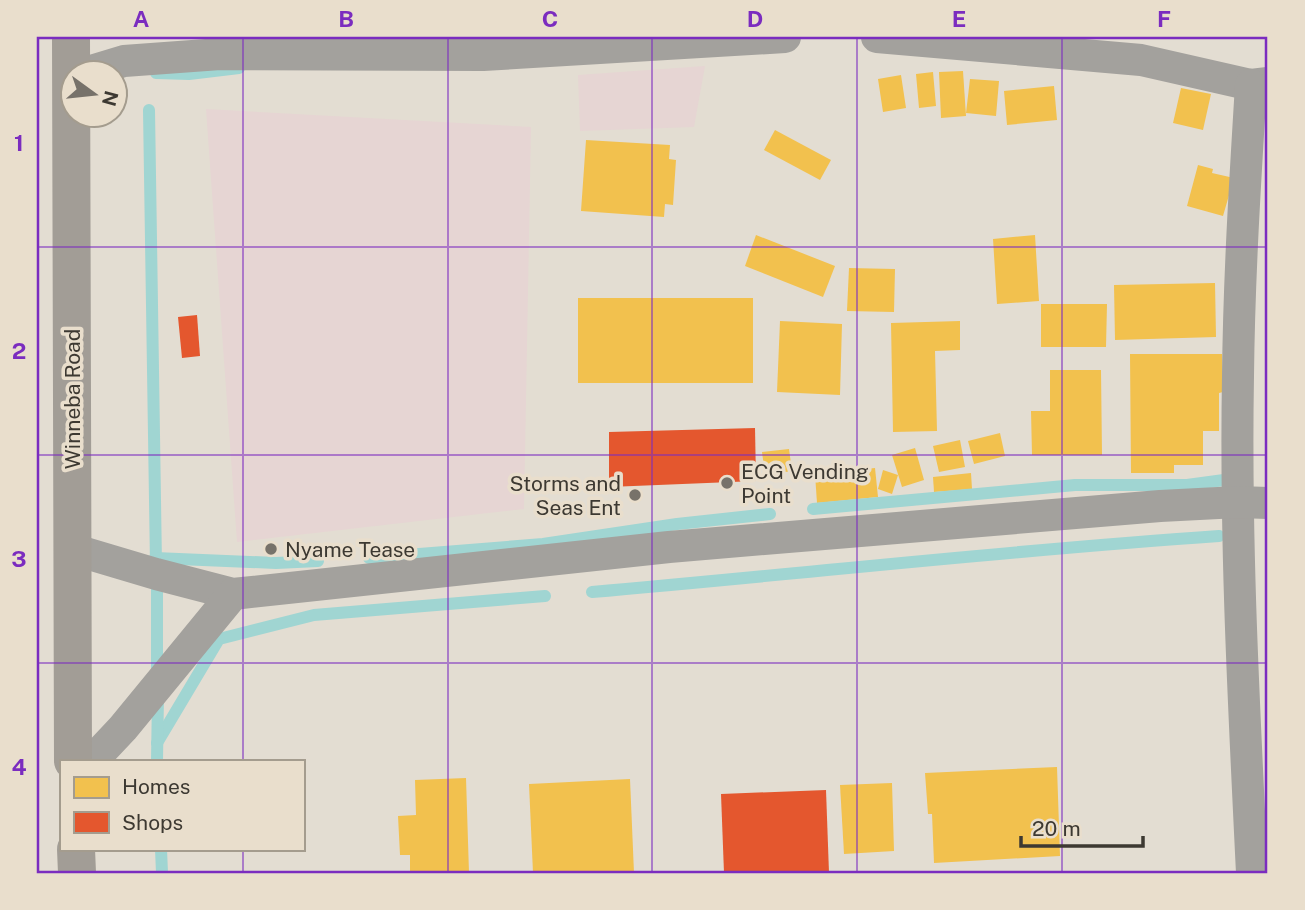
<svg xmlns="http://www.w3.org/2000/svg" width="1305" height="910" viewBox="0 0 1305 910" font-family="'Public Sans',sans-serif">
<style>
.industrial{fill:#e6d5d3}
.homes{fill:#f2c14e}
.shops{fill:#e4572e}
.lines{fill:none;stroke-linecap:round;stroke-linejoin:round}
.stream{stroke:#a0d5d2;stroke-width:12}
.street{stroke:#a3a19d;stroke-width:32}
.highway{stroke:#a29d96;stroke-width:38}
.grid{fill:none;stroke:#7b2cbf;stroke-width:2;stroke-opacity:0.55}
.poi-dot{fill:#77726a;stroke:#e9decc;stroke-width:2.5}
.labels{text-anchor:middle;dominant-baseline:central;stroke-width:7;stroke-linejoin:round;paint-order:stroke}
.street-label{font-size:21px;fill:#3d3932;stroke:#e9decc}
.poi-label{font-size:21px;fill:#3d3932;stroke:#e9decc;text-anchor:start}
.neatline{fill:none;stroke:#7b2cbf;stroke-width:2.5}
.grid-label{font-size:23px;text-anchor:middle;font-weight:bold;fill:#7b2cbf}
</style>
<rect width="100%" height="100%" fill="#e3ddd2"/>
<!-- industrial -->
<g class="industrial">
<polygon points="705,66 694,127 580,131 578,75"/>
<polygon points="206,109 531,127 524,509 237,542"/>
</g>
<!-- homes -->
<g class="homes">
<polygon points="963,71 966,116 941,118 939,72"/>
<polygon points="933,72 936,106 919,108 916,74"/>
<polygon points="901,75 906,108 883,112 878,79"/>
<polygon points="970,79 999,81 996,116 966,113"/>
<polygon points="1054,86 1057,120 1007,125 1004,91"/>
<polygon points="1181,88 1211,94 1203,130 1173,123"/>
<polygon points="775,130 831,160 820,180 764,150"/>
<polygon points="586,140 670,145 669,159 676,160 673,205 665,204 664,217 581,211"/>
<polygon points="1198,165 1213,169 1212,173 1234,178 1223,216 1187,206"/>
<polygon points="756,235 835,266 823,297 745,266"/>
<polygon points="1035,235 1039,301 997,304 993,239"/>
<polygon points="849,268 895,269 894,312 847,311"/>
<polygon points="1215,283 1216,337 1115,340 1114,285"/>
<rect x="578" y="298" width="175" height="85"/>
<polygon points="1041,304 1107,304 1106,347 1041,347"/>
<polygon points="780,321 842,324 840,395 777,392"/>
<polygon points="960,321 960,350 935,351 937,431 893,432 891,323"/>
<polygon points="1130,354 1222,354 1223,392 1219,393 1219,431 1203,431 1203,465 1174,465 1174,473 1131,473"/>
<polygon points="1050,370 1101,370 1102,455 1032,455 1031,411 1050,411"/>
<polygon points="1000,433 1005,456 974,464 968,441"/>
<polygon points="960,440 965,467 939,472 933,446"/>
<polygon points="915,448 924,480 902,487 892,455"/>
<polygon points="789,449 792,471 765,475 762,452"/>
<polygon points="875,468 878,497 817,503 815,474"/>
<polygon points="883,470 898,475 892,494 878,489"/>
<polygon points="971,473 972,489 934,492 933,477"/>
<polygon points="1057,767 1060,856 934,863 932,814 928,814 925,773"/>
<polygon points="466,778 469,873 410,873 410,855 400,855 398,816 416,815 415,780"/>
<polygon points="630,779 634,873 533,873 529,784"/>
<polygon points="892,783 894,851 844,854 840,785"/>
</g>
<!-- shops -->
<g class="shops">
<polygon points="197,315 200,356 182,358 178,317"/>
<polygon points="755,428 756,481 609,487 609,432"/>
<polygon points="826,790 829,873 724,873 721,794"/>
</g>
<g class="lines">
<!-- stream -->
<g class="stream">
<polyline points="156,73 189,74 239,68"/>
<polyline points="149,110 156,565"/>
<polyline points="813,509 1075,485 1187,485 1224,480"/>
<polyline points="155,558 276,563 318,561"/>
<polyline points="369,558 543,544 677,524 770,514"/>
<polyline points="157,587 157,671"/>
<path d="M 592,592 C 801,574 1010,550 1219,536"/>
<polyline points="157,743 219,639 314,615 545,596"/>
<polyline points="157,761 158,695"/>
<polyline points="161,849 162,873"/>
</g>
<!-- street -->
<g class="street">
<polyline points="877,37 1141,60 1251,85 1268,83"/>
<polyline points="81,74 124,61 220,54 483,55 785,37"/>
<path d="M 1251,85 C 1245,182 1239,279 1238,376 C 1235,542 1244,708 1252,873"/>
<polyline points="72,549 156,574 233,594 669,547 1160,506 1238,502 1268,503"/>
<polyline points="92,761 123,728 233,594"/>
</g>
<!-- highway -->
<g class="highway">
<polyline points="71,37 73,761"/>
<polyline points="76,849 77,873"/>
</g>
</g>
<!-- grid -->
<path class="grid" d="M 243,37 L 243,761M 448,37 L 448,873M 652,37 L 652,873M 857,37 L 857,873M 1062,37 L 1062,873M 37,247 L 1268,247M 37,455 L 1268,455M 37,663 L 1268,663M 243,849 L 243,873"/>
<!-- markers -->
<g class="poi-dot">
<circle cx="727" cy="483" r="7"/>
<circle cx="635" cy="495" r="7"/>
<circle cx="271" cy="549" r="7"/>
</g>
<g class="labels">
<!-- street labels -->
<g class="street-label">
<text transform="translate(72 399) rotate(-90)">Winneba Road</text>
</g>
<!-- poi labels -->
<g class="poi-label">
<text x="741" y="471">ECG Vending<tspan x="741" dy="24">Point</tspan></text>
<text x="621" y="483" text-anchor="end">Storms and<tspan x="621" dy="24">Seas Ent</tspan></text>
<text x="285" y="549">Nyame Tease</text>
</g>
</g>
<!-- border -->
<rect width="1305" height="910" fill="none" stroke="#e9decc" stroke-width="77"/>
<!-- legend -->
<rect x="60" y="760" width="245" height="91" fill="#e9decc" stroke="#a49c8e" stroke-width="2"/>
<rect x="74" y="777" width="35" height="21" fill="#f2c14e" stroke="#a49c8e" stroke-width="2"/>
<text x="122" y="794" font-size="21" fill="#3d3932">Homes</text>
<rect x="74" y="812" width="35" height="21" fill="#e4572e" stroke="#a49c8e" stroke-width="2"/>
<text x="122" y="830" font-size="21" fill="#3d3932">Shops</text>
<!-- north arrow -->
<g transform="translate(94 94) rotate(105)"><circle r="33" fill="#e9decc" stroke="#a49c8e" stroke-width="2"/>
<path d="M0-5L12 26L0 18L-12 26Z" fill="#77726a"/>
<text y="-10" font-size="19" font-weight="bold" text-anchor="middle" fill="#3d3932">N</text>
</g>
<!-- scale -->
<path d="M1021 836v10h122v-10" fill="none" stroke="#3d3932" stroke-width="3.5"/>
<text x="1032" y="836" font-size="21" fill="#3d3932" stroke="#e9decc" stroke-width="5" paint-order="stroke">20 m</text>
<rect x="38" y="38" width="1228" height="834" class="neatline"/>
<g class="grid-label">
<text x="141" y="27">A</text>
<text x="346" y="27">B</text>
<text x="550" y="27">C</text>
<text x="755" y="27">D</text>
<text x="959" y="27">E</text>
<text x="1164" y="27">F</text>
<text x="19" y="151">1</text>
<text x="19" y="359">2</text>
<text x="19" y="567">3</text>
<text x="19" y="775">4</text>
</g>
</svg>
